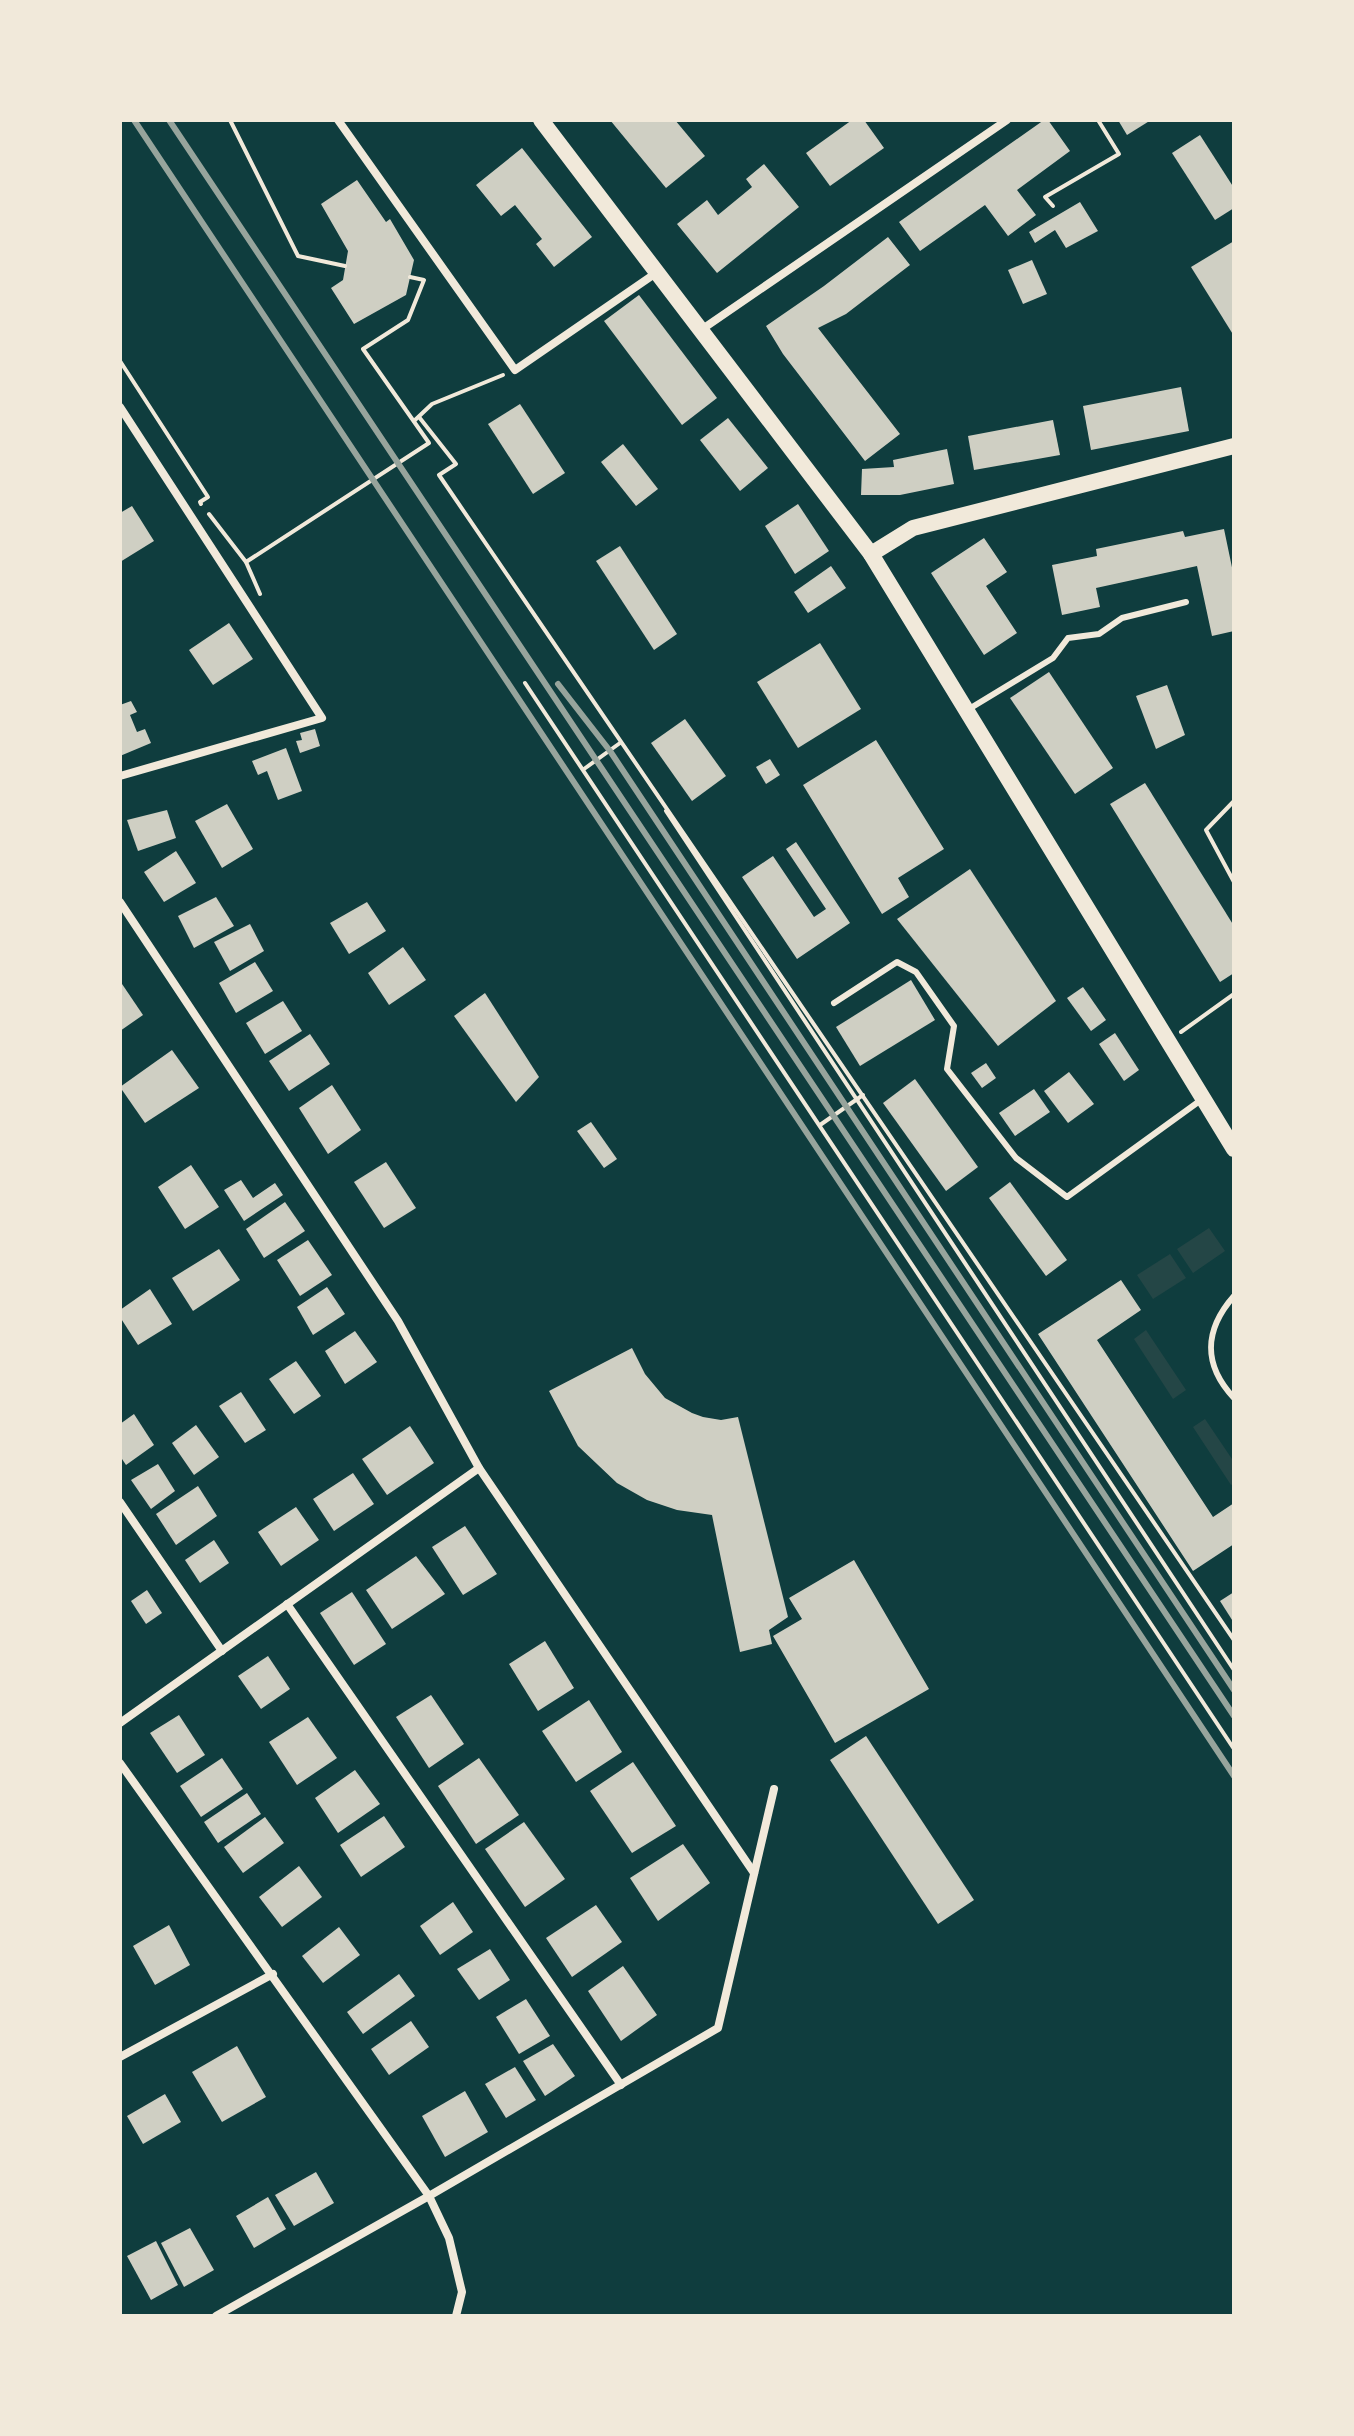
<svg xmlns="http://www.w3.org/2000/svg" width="1354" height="2436" viewBox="0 0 1354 2436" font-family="'Alegreya Sans',sans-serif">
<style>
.green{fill:#244646}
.building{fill:#cfcfc3}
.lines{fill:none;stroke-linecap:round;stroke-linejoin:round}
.path{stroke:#f1e9da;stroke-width:4}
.service{stroke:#f1e9da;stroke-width:6}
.minor{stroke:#f1e9da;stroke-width:8}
.secondary{stroke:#f1e9da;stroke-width:16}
.rail{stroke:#97a49c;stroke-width:6}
</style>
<rect width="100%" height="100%" fill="#0f3d3e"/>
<!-- green -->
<g class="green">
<polygon points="1209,1228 1225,1251 1193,1273 1177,1249"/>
<polygon points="1170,1254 1186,1278 1153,1299 1137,1275"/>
<polygon points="1146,1330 1186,1390 1173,1399 1134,1339"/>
<polygon points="1205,1419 1234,1462 1234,1483 1231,1485 1193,1427"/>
</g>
<!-- building -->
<g class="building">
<polygon points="610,120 675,120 705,156 666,188"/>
<polygon points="852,120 864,120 884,148 830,186 806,153"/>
<polygon points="1044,120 1048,120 1070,151 1017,190 1036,215 1008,236 985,205 920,251 899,222"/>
<polygon points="1118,120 1151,120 1127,135"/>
<polygon points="1200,135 1234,188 1234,208 1215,220 1172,153"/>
<polygon points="522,148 592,237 554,267 536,244 542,239 515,205 501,216 476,185"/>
<polygon points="764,164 799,207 717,273 677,224 707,200 718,215 752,187 746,179"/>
<polygon points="357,180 386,222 390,219 414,260 406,295 354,324 331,288 343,280 348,251 321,204"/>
<polygon points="1080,202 1098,231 1066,248 1055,230 1035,243 1029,232"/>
<polygon points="888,237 910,265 846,314 818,328 900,434 865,461 783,354 766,326 824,286"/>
<polygon points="1234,241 1234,336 1191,267"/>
<polygon points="1032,260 1047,294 1023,304 1008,270"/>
<polygon points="639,295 717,398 682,425 604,321"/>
<polygon points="1181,387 1189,431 1091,450 1083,406"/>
<polygon points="520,404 565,473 533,494 488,424"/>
<polygon points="728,418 768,468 740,491 700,440"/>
<polygon points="1053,420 1060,455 974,470 968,436"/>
<polygon points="623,444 658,489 636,506 601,462"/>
<polygon points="947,449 954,484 900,495 861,495 862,469 894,467 893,460"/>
<polygon points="798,504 829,551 795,574 765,526"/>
<polygon points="132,506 154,541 120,562 120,513"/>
<polygon points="1224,529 1234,577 1234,631 1212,636 1197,566 1096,588 1100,607 1062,615 1052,565 1097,556 1096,549 1183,531 1185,537"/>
<polygon points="984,538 1007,572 986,586 1017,633 984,655 931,573"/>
<polygon points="620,546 677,634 654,650 596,561"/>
<polygon points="831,566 846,588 808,613 794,592"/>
<polygon points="229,623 253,659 213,685 189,650"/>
<polygon points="820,643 861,709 798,748 757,682"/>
<polygon points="1049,672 1113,768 1075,794 1010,698"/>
<polygon points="1167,685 1185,735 1156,749 1136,696"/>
<polygon points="131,701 137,712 130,715 137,732 145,729 151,743 120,756 120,705"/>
<polygon points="685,719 726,776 692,801 651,743"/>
<polygon points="315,729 320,746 300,753 296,741 302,740 300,733"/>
<polygon points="876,740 944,849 898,878 909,897 882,914 803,785"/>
<polygon points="286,748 302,791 278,800 267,771 258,775 252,761"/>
<polygon points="770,759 780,775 766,784 756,767"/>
<polygon points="1145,783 1234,926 1234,973 1220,982 1110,804"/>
<polygon points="227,804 253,849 222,868 195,821"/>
<polygon points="167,810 176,838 138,851 127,820"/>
<polygon points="796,842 850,923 797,959 742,877 773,856 814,917 826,909 786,849"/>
<polygon points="176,851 196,883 164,902 144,872"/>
<polygon points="970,869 1056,1001 998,1046 897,919"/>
<polygon points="216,897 234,926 194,948 178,916"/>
<polygon points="367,902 386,931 349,954 330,923"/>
<polygon points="250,924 264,951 230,971 214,942"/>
<polygon points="403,947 426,980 389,1005 368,973"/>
<polygon points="255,962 273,991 236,1013 219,983"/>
<polygon points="911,980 935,1020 860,1066 836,1027"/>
<polygon points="120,981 143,1015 120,1031"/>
<polygon points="1083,987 1106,1020 1091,1031 1067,998"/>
<polygon points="485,993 539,1077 516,1102 454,1016"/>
<polygon points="283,1001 302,1031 265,1054 246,1023"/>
<polygon points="1115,1033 1139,1070 1124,1081 1099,1044"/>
<polygon points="310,1034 330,1064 289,1091 269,1061"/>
<polygon points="172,1050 199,1088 145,1123 120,1087"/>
<polygon points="986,1063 996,1078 982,1088 971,1073"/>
<polygon points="1069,1072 1094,1104 1068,1123 1044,1091"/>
<polygon points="915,1079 978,1167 946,1191 883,1103"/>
<polygon points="332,1085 361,1130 328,1154 299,1108"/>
<polygon points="1034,1089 1050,1112 1015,1136 999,1113"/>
<polygon points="591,1122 617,1159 604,1168 577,1131"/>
<polygon points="386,1162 416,1208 384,1228 354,1182"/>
<polygon points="191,1165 219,1207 185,1229 158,1187"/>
<polygon points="241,1180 253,1198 275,1183 283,1195 244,1221 224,1190"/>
<polygon points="1010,1182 1067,1260 1046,1276 989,1198"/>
<polygon points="285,1202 305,1231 264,1258 246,1229"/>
<polygon points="308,1240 332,1275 300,1296 277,1260"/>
<polygon points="219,1249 240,1280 193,1311 172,1278"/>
<polygon points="1121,1280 1141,1310 1097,1340 1213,1517 1234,1503 1234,1544 1193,1571 1038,1334"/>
<polygon points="327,1287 345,1314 313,1335 297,1307"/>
<polygon points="150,1289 172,1324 138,1345 120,1317 120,1310"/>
<polygon points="355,1331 377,1362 345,1384 325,1351"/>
<polygon points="632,1348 645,1374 665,1398 692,1413 703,1417 721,1420 738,1417 788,1617 769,1630 772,1644 740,1652 712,1515 677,1510 647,1500 617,1483 578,1446 549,1391"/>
<polygon points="296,1361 321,1396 294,1414 269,1379"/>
<polygon points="241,1392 266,1430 245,1443 219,1406"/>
<polygon points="134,1414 154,1445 126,1465 120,1456 120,1424"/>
<polygon points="196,1425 219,1457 194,1475 172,1443"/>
<polygon points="410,1426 434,1463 387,1495 362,1459"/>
<polygon points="158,1464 175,1491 151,1509 131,1480"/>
<polygon points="353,1473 374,1504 334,1531 313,1499"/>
<polygon points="198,1486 217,1516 176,1545 156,1514"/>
<polygon points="296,1507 319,1540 281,1566 258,1532"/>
<polygon points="465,1526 497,1574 463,1595 432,1547"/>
<polygon points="214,1540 229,1563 200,1583 185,1560"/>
<polygon points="416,1556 445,1594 392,1629 366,1590"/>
<polygon points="854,1560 929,1689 835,1743 773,1636 802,1619 789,1598"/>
<polygon points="147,1590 162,1613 146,1624 131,1601"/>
<polygon points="352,1592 386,1644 354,1665 320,1613"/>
<polygon points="1234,1592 1234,1623 1220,1601"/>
<polygon points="545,1641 574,1688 538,1711 509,1664"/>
<polygon points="268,1656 290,1689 261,1709 238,1676"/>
<polygon points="431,1695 464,1744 429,1768 396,1717"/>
<polygon points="589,1700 622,1752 576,1782 542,1731"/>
<polygon points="179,1715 205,1755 177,1773 150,1733"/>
<polygon points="308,1717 337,1758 297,1785 269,1742"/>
<polygon points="866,1736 974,1900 938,1924 830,1760"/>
<polygon points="222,1758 243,1789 201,1817 180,1786"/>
<polygon points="479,1758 519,1815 476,1844 438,1786"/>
<polygon points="633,1762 676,1826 632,1853 590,1791"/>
<polygon points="355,1770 380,1804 338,1833 315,1798"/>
<polygon points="247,1793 261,1814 218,1843 204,1822"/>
<polygon points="384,1816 405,1847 361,1877 340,1845"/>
<polygon points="265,1817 284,1843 243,1873 224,1847"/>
<polygon points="524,1822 565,1879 525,1907 485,1849"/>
<polygon points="683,1844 710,1883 658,1921 630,1878"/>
<polygon points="299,1866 322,1897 282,1927 259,1897"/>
<polygon points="453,1902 473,1932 440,1955 420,1926"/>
<polygon points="596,1905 622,1942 572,1977 546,1938"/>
<polygon points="169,1925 190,1965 155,1985 133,1946"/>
<polygon points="339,1927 360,1955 323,1983 302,1956"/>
<polygon points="490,1949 510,1980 479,2000 457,1969"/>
<polygon points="623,1966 657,2015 621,2041 588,1991"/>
<polygon points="399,1974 415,1996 363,2034 347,2012"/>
<polygon points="526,1999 550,2036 519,2054 496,2017"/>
<polygon points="411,2021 429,2047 389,2075 371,2049"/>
<polygon points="553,2044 575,2076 545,2096 523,2061"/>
<polygon points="237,2046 266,2097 222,2122 192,2072"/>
<polygon points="515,2067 536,2100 506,2118 485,2084"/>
<polygon points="465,2091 488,2132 445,2157 422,2116"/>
<polygon points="165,2094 181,2122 143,2144 127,2116"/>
<polygon points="316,2172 334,2203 294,2226 275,2195"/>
<polygon points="268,2197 286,2229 254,2248 236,2216"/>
<polygon points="190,2228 214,2270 184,2287 161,2243"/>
<polygon points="156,2241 178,2285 151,2300 127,2256"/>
</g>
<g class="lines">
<!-- path -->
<g class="path">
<polyline points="230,120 298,256 345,266"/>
<polyline points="1053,206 1045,197 1119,154 1098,120"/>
<polyline points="120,361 208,497 200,502 201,504"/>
<polyline points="419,417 456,464 439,475 1234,1640"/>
<polyline points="414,421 432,404 503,375"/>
<polyline points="209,514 246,562 260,594"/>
<polyline points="246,562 429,443 363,349 408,320 424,280 410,277"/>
<polyline points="525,683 1234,1749"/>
<polyline points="584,769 620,743"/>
<polyline points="1234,801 1206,830 1234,882"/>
<polyline points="666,811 1234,1670"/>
<polyline points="1181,1032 1234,994"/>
<polyline points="820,1125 863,1095"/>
</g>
<!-- service -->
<g class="service">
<polyline points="969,709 1053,658 1068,638 1099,634 1122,618 1186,602"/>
<polyline points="834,1003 897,962 916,972 954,1026 947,1069 1016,1158 1067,1197 1201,1100"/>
<path d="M 1234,1296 C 1204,1330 1203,1365 1234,1398"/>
</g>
<!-- minor -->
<g class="minor">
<polyline points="338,120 515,370 656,273"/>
<polyline points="701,330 1007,120"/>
<polyline points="120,407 322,718 120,776"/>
<polyline points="120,902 398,1321 479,1468 754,1873"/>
<polyline points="120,1502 222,1651"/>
<polyline points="287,1604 621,2085"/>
<polyline points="120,1723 479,1468"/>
<polyline points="120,1763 429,2196 449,2238 462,2292 456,2316"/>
<polyline points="120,2057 273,1974"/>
<polyline points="216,2316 429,2196 718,2028 774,1789"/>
</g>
<!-- secondary -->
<g class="secondary">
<polyline points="541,120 871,554 1234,1149"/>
<polyline points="871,554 913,528 1234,446"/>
</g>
<!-- rail -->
<g class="rail">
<polyline points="134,120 1234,1776"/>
<path d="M 169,120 C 520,655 881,1183 1234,1716"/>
<polyline points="558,684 610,751 1234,1690"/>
</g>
</g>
<!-- border -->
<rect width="1354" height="2436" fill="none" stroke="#f1e9da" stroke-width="244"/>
</svg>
